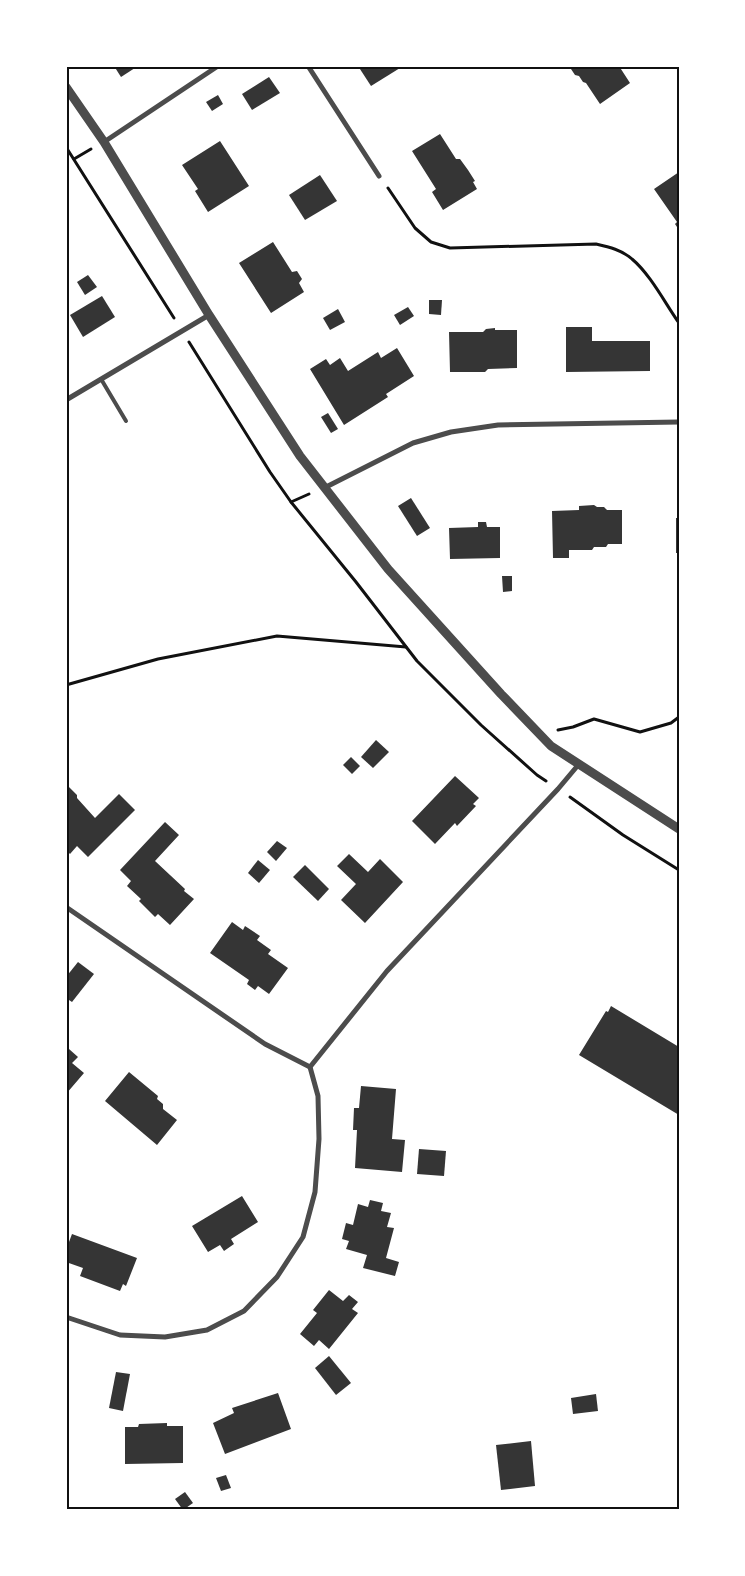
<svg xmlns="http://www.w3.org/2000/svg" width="745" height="1576" viewBox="0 0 745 1576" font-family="Karla,sans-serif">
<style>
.building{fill:#353535}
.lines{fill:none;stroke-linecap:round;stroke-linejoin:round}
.path{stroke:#111;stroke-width:3}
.service{stroke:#4c4c4c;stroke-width:4}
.minor{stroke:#4c4c4c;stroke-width:5}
.tertiary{stroke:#4c4c4c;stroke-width:9}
.neatline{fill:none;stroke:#111;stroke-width:2}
</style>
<rect width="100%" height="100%" fill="#fff"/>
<!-- building -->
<g class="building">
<polygon points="114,66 138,66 121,77"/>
<polygon points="358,66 400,66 400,68 371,86"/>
<polygon points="569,66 619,66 630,83 600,104 586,83 583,82 579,76 575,75"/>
<polygon points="269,77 280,93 252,110 242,94"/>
<polygon points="218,95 223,104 212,111 206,102"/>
<polygon points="440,134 456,159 460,159 468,170 475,181 473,182 477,189 443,210 432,192 436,189 412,151"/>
<polygon points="220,141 249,186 208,212 195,191 198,189 182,165"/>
<polygon points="679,172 679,230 675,224 677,222 654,189"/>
<polygon points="320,175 337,201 305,220 289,195"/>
<polygon points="273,242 292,272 297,271 302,279 299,283 304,292 271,313 239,263"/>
<polygon points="88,275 97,287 85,295 77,282"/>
<polygon points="102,296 115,317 83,337 70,315"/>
<polygon points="429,300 442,300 441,315 429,314"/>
<polygon points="408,307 414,316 400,325 394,315"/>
<polygon points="338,309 345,322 330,330 323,318"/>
<polygon points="566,327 592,327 592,341 650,341 650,371 566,372"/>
<polygon points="495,328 495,330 517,330 517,368 488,369 485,372 450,372 449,332 483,332 486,329"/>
<polygon points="397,348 414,376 386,394 388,397 344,425 310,369 326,359 330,365 340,358 348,371 378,352 381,358"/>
<polygon points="328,413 338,429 331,433 321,417"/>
<polygon points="411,498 430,528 417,536 398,506"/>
<polygon points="594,505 597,507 604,507 607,510 622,510 622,544 608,544 606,547 594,547 592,550 569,550 569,558 553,558 552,511 579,510 579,506"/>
<rect x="676" y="518" width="3" height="35"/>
<polygon points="478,522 486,522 487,527 500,527 500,558 450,559 449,528 478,527"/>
<polygon points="502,576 512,576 512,591 503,592"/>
<polygon points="376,740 389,752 373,768 361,757"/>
<polygon points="351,757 360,766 352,774 343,765"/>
<polygon points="455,776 479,798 473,804 476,806 457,826 455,823 435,844 412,821"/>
<polygon points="66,784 77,795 77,798 95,818 119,794 135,810 88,857 77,846 70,854 66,850"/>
<polygon points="165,822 179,835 155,861 185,889 184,891 194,899 170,925 158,914 155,917 139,901 141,899 127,886 131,881 120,870"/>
<polygon points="277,841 287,848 276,861 267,852"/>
<polygon points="349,854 368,872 380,859 403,882 365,923 341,900 356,884 337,866"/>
<polygon points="258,860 270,870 259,883 248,873"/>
<polygon points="305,865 329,889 318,901 293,877"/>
<polygon points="232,922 243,930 245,926 260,936 257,940 271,950 268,954 288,968 269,994 258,986 255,990 247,984 249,980 210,953"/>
<polygon points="78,962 94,974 72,1002 66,998 66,977"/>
<polygon points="611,1006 679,1047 679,1115 579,1055 606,1011 608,1012"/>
<polygon points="69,1049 78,1057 72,1063 84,1073 66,1094 66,1052"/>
<polygon points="129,1072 158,1096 157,1099 163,1104 163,1109 177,1120 157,1145 105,1101"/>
<polygon points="361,1086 396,1089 392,1139 405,1140 402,1172 355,1168 357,1130 353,1130 354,1108 359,1108"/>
<polygon points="419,1149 446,1151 444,1176 417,1174"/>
<polygon points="242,1196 258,1222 231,1239 234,1244 224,1251 220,1245 208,1252 192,1226"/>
<polygon points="370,1200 383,1203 381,1211 391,1213 387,1227 394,1228 386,1258 399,1262 395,1276 363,1268 367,1255 346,1249 349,1241 342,1239 346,1223 353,1225 358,1204 368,1207"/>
<polygon points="72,1234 137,1258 126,1286 123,1284 120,1291 80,1276 83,1268 66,1262 66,1250"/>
<polygon points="329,1290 343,1301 349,1295 358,1302 352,1309 358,1313 329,1349 319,1340 314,1346 300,1334 317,1313 313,1310"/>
<polygon points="329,1356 351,1383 336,1395 315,1368"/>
<polygon points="116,1372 130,1374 123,1411 109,1408"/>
<polygon points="278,1393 291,1429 225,1454 213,1423 234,1413 232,1408"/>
<polygon points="596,1394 598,1411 573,1414 571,1398"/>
<polygon points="167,1423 167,1426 183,1426 183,1463 125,1464 125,1427 138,1427 139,1424"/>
<polygon points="531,1441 535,1486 501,1490 496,1445"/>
<polygon points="226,1475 231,1488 221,1491 216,1478"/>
<polygon points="185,1492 193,1503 183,1510 175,1499"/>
</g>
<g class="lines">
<!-- path -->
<g class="path">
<polyline points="66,147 174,318"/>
<polyline points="74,159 91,149"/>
<path d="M 388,188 L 415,228 L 431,242 L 450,248 L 596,244 C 609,247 622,250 632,259 C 650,274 665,303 679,323"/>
<polyline points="189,342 270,472 291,502 356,582 417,661 481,725 537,775 546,781"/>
<polyline points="291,502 309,494"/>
<polyline points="66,685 158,659 277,636 406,647"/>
<polyline points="558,730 573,727 594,719 640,732 671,723 679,717"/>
<polyline points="570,797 623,835 679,870"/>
</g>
<!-- service -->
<polyline class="service" points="101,379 126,421"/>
<!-- minor -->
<g class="minor">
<polyline points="308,66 379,176"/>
<polyline points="104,142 218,66"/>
<polyline points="66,400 209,315"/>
<polyline points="326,487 413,443 451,432 498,425 679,422"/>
<polyline points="66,907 265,1044 310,1067"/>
<polyline points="66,1317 120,1335 165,1337 207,1330 244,1311 277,1277 303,1237 315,1192 319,1139 318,1096 310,1067 387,971 558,789 579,764"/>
</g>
<!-- tertiary -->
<polyline class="tertiary" points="66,87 104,142 209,315 300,456 388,569 501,694 551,746 679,829"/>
</g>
<!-- border -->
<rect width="745" height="1576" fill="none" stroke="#ffffff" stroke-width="135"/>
<rect x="68" y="68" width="610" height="1440" class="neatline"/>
</svg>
